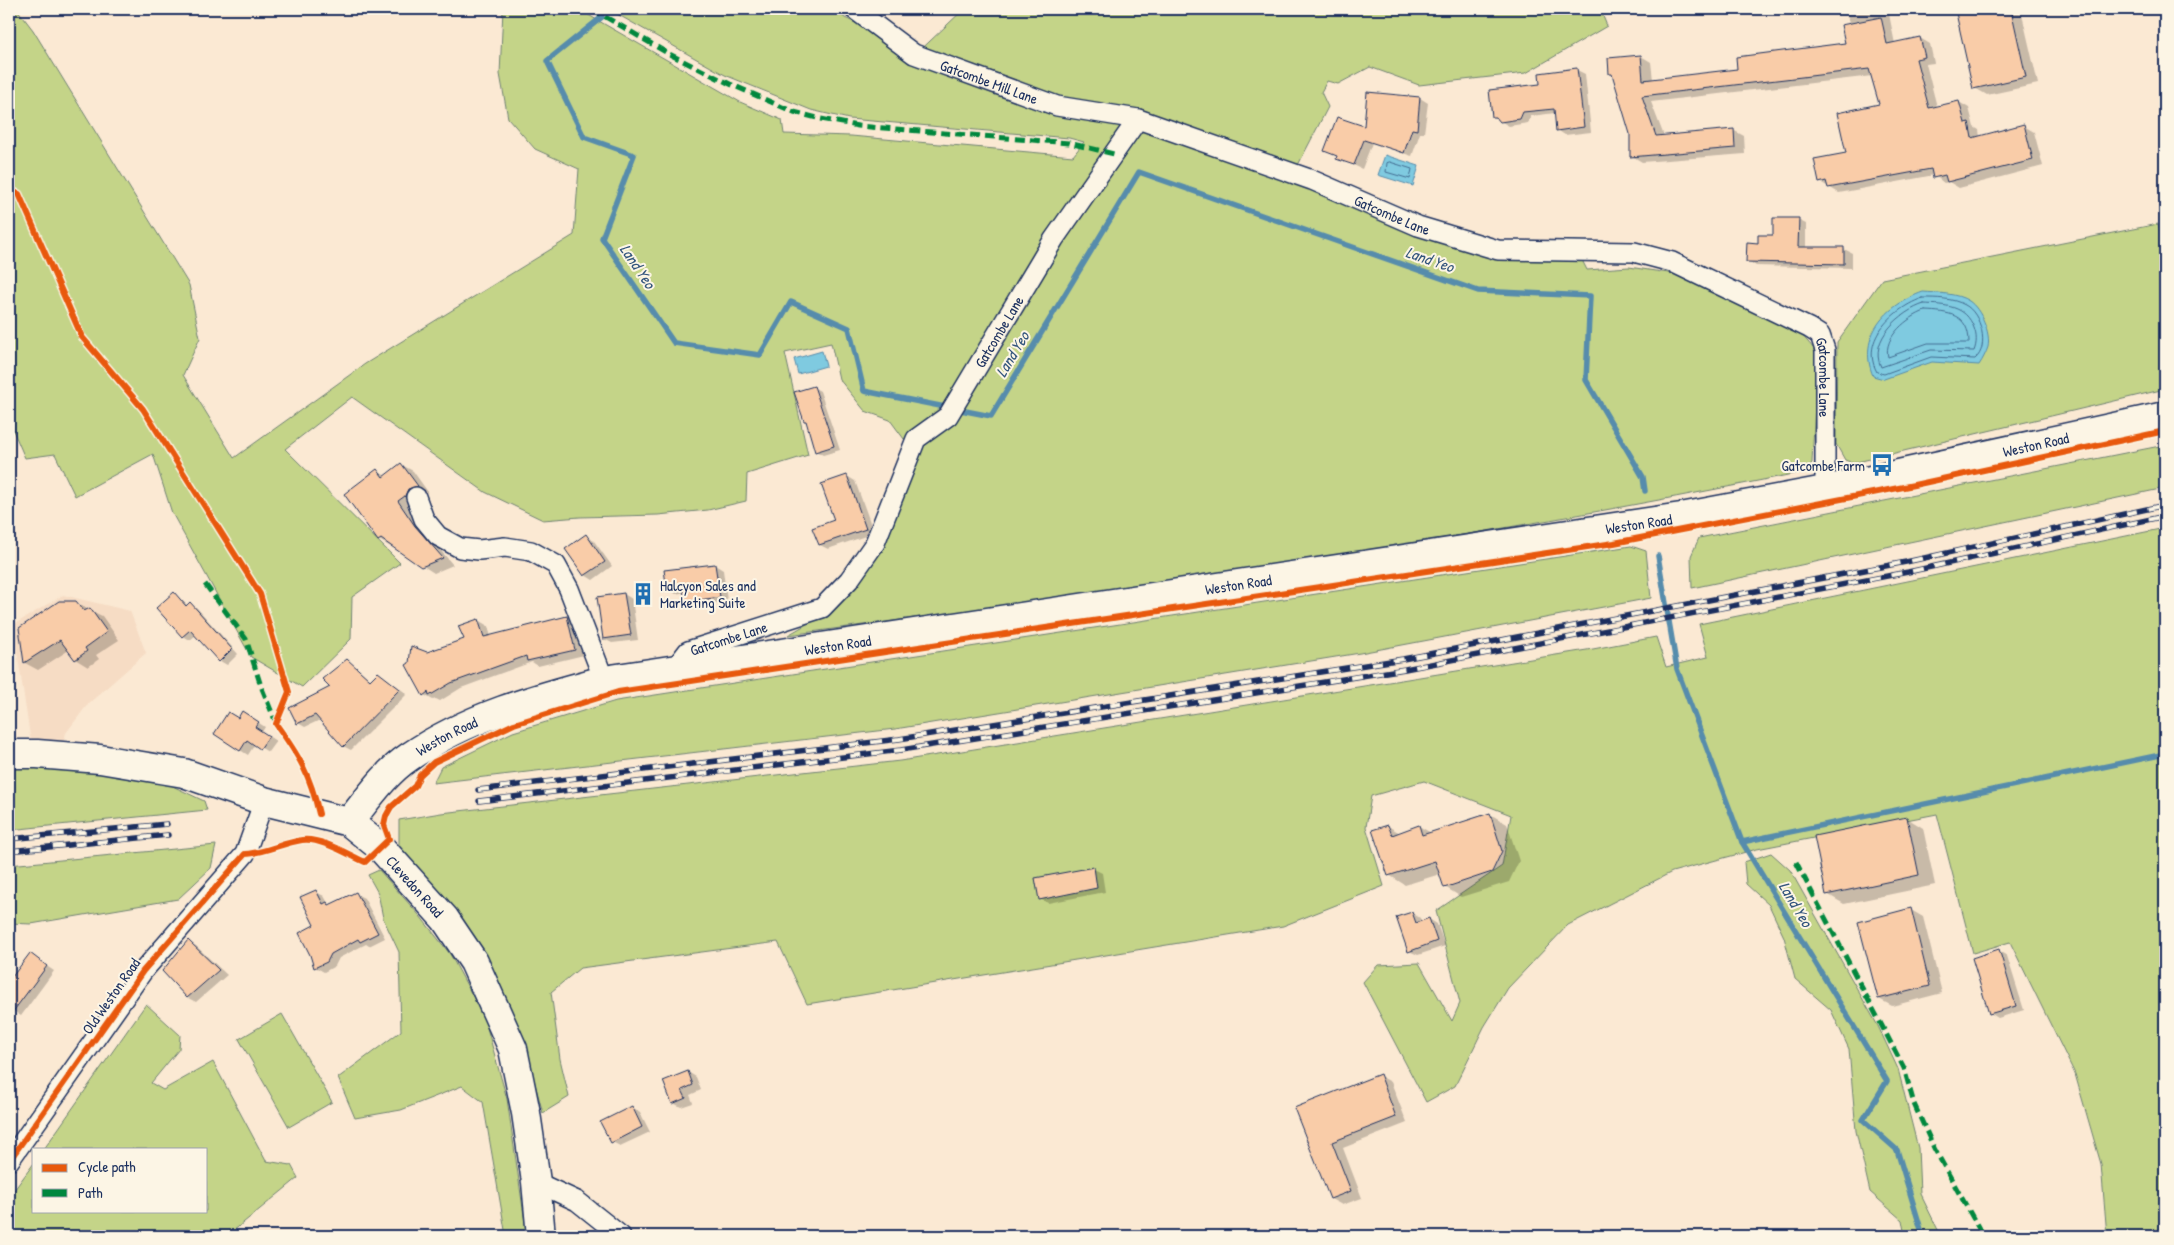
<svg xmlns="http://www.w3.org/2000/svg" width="2174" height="1245" viewBox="0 0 2174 1245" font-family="'Patrick Hand',sans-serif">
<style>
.built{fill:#f6dcc4}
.green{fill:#c4d488;stroke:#708273}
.water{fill:#7fcae0;stroke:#578cac}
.shadow{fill:#0003}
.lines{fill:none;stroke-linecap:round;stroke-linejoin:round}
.shore{stroke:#436d92;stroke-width:1}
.stream{stroke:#578cac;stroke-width:5.5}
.building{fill:#f9cca8;stroke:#1b2f5e}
.street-casing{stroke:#1b2f5e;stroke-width:22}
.secondary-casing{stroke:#1b2f5e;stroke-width:31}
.street{stroke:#fcf5e5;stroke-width:19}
.secondary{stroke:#fcf5e5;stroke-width:28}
.rail-casing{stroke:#1b2f5e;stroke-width:5.5}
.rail{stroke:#fcf5e5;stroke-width:4;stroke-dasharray:11;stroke-linecap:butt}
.quiet{stroke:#00873e;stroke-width:5;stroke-dasharray:10 5;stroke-linecap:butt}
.cycleway-casing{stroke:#fcf5e5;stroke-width:9}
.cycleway{stroke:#e8590c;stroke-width:6}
.labels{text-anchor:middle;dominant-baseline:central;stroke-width:4;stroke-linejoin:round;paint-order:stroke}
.street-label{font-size:15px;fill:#1b2f5e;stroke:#fcf5e5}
.poi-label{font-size:15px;fill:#1b2f5e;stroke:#fcf5e5;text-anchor:end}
.water-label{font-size:16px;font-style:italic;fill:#34567e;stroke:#fcf5e5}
</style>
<rect width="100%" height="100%" fill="#fbe9d3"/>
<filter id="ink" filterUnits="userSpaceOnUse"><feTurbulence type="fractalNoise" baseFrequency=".02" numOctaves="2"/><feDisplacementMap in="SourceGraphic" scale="10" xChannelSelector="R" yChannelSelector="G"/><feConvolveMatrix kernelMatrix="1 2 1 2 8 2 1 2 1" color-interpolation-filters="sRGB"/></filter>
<g filter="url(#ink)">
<!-- built -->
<polygon class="built" points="63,595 130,611 146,653 88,704 66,733 63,743 31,742 13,625"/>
<!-- green -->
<g class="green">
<path d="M 9,9 L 17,9 L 33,30 L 189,285 L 200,338 L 183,375 L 234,458 L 365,364 L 574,235 L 579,169 L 535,149 L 508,118 L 500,74 L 503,9 L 578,9 L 740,102 L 782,120 L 784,134 L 851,136 L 1073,156 L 1084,142 L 1069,138 L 849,119 L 811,110 L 725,75 L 608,9 L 832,9 L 845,18 L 877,33 L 912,58 L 964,9 L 1600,9 L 1607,26 L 1526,73 L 1419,85 L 1370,67 L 1338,84 L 1327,81 L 1321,92 L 1328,107 L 1296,169 L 1460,233 L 1581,258 L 1587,270 L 1629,267 L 1675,274 L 1801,334 L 1815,350 L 1817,362 L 1812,463 L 1803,472 C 1467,540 1128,590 788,635 L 826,613 L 921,443 L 931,433 L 904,439 L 890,420 L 865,411 L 839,379 L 831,343 L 785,353 L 808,455 L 747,474 L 746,501 L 708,510 L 658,515 L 580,517 L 543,520 L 485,492 L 352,397 L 285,449 L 400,563 L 352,597 L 351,639 L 302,687 L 251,657 L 172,513 L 153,454 L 75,496 L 55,454 L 25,458 L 9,421 Z"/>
<polygon points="2158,224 2165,251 2165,389 1853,463 1845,460 1836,444 1837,342 1882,279"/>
<polygon points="2165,445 2165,488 1692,588 1691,556 1699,538"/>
<polygon points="2165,528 2165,1236 2107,1236 2101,1164 2075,1074 2010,942 1973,953 1937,814 1757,849 1672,872 1568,925 1508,988 1484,1027 1455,1086 1426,1102 1363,982 1378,965 1419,963 1452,1021 1460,1003 1436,911 1502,866 1511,815 1424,781 1371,796 1366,827 1384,886 1283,926 807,1004 778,942 580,968 551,992 560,1059 569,1097 543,1113 520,1030 475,937 399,847 399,820 441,813 900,761 1593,649 1656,637 1666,667 1708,657 1699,624"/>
<polygon points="1631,546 1646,551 1651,598 1360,653 895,729 433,783 441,767 513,732 616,701"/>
<polygon points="9,766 83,769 162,781 204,801 207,810 9,830"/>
<polygon points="216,845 211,868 178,899 31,924 9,923 9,865"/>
<polygon points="1771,853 1790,870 1878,1026 1898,1069 1918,1148 1920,1193 1941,1236 1905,1236 1902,1220 1870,1192 1856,1131 1849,1049 1831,1010 1795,979 1784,937 1769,905 1746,884 1744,862"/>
<polygon points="379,870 420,916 450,954 484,1017 507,1099 527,1236 506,1236 483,1102 462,1086 401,1110 355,1118 338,1078 401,1031 399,952 383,918 378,893 368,875"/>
<polygon points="146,1004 180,1035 179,1049 151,1083 163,1090 213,1062 266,1161 291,1165 298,1178 227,1236 9,1236 9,1197 34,1163 34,1211 206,1211 206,1149 44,1149"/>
<polygon points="282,1014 332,1102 289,1127 239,1039"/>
</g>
<!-- water -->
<g class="water">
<polygon points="1385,155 1419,166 1413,186 1378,175"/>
<path d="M 1923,292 C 1937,293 1957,293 1969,301 C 1981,309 1991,333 1988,347 C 1986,353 1983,359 1979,365 L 1932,362 L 1884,379 L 1873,376 C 1857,336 1886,305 1923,292 Z"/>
<polygon points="822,351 826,366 798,374 794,359"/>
</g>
<!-- shadow -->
<g class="shadow">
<polygon points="1846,9 1888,9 1895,44 1920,38 1930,44 1934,63 1926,64 1937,107 1959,102 1969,108 1974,127 1979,130 1980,137 2024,126 2034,132 2043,166 1959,188 1949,182 1944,183 1934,175 1839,193 1820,182 1847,153 1881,105 1872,76 1651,102 1664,136 1733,130 1744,136 1745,154 1642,162 1632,156 1631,134 1614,75 1611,74 1641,56 1651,62 1653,80 1739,70 1846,44 1849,24"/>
<polygon points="1980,9 2021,10 2038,84 1987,95 1975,88 1958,14"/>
<polygon points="1577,70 1585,74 1591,132 1565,135 1557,130 1555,113 1531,116 1528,123 1509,126 1493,117 1542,85"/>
<polygon points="1368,93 1420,98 1428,103 1424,133 1420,133 1412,156 1372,143 1362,169 1338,158 1365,128"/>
<polygon points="1798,220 1806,224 1806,248 1844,249 1852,253 1852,268 1756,266 1748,261 1774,236"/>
<polygon points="813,387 820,391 840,450 823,455 816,451 808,423 805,421"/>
<polygon points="402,465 413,471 428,492 419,496 416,503 409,508 427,534 453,565 434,573 392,546 391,547 379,540 377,471 386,476"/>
<polygon points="847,476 855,481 874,533 828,549 820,545 835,521"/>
<polygon points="586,536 594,541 612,566 593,580 585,575"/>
<polygon points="715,565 723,570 727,601 694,606 686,601 685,592 676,594 668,589"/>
<polygon points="175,594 188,606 190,604 197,608 238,654 227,665 220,661 196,635 190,640 183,636"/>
<polygon points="624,594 632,599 638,640 612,643 604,639"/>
<polygon points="76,603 102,616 119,640 96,655 99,659 88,667 75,659 69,650 38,670 25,663 21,629"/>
<polygon points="567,617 576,623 584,655 538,666 532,662 461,688 440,701 436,699 433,700 424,695 427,653 465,640 478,620 488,626 491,637"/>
<polygon points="347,660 371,680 386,678 407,694 351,750 343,746 320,720 305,727 298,723 332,687"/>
<polygon points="250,717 265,727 262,732 276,741 268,752 255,744 248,755 240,750 238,719"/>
<polygon points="1490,814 1507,824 1519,861 1509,882 1461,897 1445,887 1440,874 1405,885 1389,875 1388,826 1400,833 1419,826 1431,833"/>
<polygon points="1907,818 1923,828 1935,885 1844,904 1827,894"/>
<polygon points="1094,869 1102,873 1105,892 1048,903 1040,899"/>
<polygon points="316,892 324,896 330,906 356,894 364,898 385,938 369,946 366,944 339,958 335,966 324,972 315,967 312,954 315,926"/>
<polygon points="1911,910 1923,917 1942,993 1892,1006 1879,999"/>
<polygon points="1412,913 1420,918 1422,922 1429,919 1437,924 1445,946 1418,955 1409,951"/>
<polygon points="188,942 196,946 227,975 196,1002 188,998 164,971"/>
<polygon points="1999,951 2007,956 2024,1010 1998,1018 1990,1013"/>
<polygon points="30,955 54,971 21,1016 9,1008 9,983"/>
<polygon points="688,1072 696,1077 701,1090 690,1095 693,1103 681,1107 673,1103"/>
<polygon points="1380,1076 1391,1082 1407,1123 1343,1148 1362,1198 1342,1205 1331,1199 1296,1108"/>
<polygon points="632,1107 640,1112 650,1132 620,1146 612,1142"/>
</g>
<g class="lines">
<!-- shore -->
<g class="shore">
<polygon points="1390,162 1412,169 1410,179 1386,172 1387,163"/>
<path d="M 1923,298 C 1936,298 1953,298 1965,305 C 1981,313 1990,347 1975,359 L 1931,357 L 1884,374 L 1877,372 C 1859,340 1895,307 1923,298 Z"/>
<path d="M 1924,304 C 1945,305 1966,305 1974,328 C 1977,336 1977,343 1974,351 L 1931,350 L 1881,367 C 1868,340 1901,311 1924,304 Z"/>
<path d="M 1925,311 C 1949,312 1969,314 1969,343 L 1928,343 L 1888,357 C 1883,337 1908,317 1925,311 Z"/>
</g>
<!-- stream -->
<g class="stream">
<polyline points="600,9 602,17 547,61 584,137 634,155 602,238 674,343 760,355 791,302 849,328 864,391 991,416 1139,172 1478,291 1590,296 1586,380 1643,477 1645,491"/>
<polyline points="1658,556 1677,669 1742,842 1887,1081 1863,1120 1897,1150 1923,1236"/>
<polyline points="1742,842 2165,754"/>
</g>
</g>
<!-- building -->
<g class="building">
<polygon points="1974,9 2011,9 2026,77 1973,89 1956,13"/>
<polygon points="1881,17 1887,44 1920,37 1925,57 1916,59 1929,108 1959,101 1965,123 1969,122 1972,138 2024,124 2033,160 1947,182 1945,175 1933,178 1931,169 1828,188 1826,181 1819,183 1814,159 1846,153 1837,113 1879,104 1869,69 1642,96 1656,136 1734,129 1735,148 1630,157 1630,134 1612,74 1609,74 1608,58 1641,55 1643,80 1737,69 1736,57 1845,43 1841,25"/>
<polygon points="1577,68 1584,127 1556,131 1554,109 1523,112 1520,119 1500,122 1496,117 1492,117 1489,90 1540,84 1539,73"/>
<polygon points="1367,92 1420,97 1417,130 1412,129 1404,153 1364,140 1354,165 1336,159 1337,156 1324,151 1337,117 1364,126"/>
<polygon points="1773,218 1799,218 1798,247 1844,247 1844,264 1746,262 1747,242 1758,243 1758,235 1773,235"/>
<polygon points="814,386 834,446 815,452 806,421 804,421 794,392"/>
<polygon points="401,463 418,486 408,489 405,496 398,501 415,526 443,558 421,567 381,539 378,541 344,494 377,469 383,477"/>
<polygon points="847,475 866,529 819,545 812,528 834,520 821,484"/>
<polygon points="586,534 605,562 584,576 565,549"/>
<polygon points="715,564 720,597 685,602 683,587 667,590 664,570"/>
<polygon points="174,592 186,606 190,602 232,649 219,662 190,630 182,637 156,608"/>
<polygon points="624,593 631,635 603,639 597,597"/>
<polygon points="59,601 76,601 84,611 90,608 107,632 85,648 87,651 75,660 60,640 24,663 19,628"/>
<polygon points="567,616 575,650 527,661 526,656 451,683 429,696 428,692 423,696 406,665 409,663 411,646 427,652 464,639 458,626 478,619 484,637"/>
<polygon points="347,659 370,680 378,672 400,689 343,747 315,715 297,724 289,708 330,687 322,679"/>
<polygon points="242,711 259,722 255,727 269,736 260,749 247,740 240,751 214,734 228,712 238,718"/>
<polygon points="1490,813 1502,851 1492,872 1444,888 1435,861 1388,876 1372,830 1388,825 1392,835 1419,825 1422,835"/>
<polygon points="1907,817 1919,875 1826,895 1814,836"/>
<polygon points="1094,867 1097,888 1039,900 1035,878"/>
<polygon points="316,890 323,904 327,902 329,905 356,892 378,933 360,942 358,939 331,954 327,962 314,968 310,955 299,933 314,925 300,897"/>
<polygon points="1911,908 1930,986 1878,999 1858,922"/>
<polygon points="1412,912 1416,923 1429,918 1437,941 1408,952 1396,917"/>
<polygon points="188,940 219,970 187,998 162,971"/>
<polygon points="1999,949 2016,1006 1989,1014 1972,958"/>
<polygon points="30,953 47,966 9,1017 9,981"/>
<polygon points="688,1071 693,1085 682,1090 686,1098 672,1104 663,1081"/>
<polygon points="1380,1074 1396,1117 1332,1142 1351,1191 1330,1199 1294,1108"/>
<polygon points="632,1106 642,1127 611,1143 600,1122"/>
</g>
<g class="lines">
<defs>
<g id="street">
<path id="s1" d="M 854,9 L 914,54 L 1057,106 L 1138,119 L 1312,180 L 1418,226 L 1498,250 L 1634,252 L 1672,262 L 1809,328 L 1820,335 L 1825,350 L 1825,490"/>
<polyline points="416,497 424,519 438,536 460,548 479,550 505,547 531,551 556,565 569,589 604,680"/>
<path id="s2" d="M 675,668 L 688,651 L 822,608 L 849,580 L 875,543 L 916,439 L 948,416 L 1054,239 L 1138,119"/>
<polyline points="9,1161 143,971 245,854 264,801"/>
<polyline points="536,1182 577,1201 621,1236"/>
</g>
<g id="secondary">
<path id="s3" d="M 9,754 L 37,754 L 100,759 L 184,773 L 264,801 L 349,822 L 380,847 L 445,919 L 474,962 L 513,1049 L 526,1113 L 536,1182 L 541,1236"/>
<path id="s4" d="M 349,822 C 367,800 385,773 409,757 C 467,717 536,698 604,680 L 1681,517 L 1825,490 L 2165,416"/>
</g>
</defs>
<!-- street casing -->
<use href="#street" class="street-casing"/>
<!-- secondary casing -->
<use href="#secondary" class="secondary-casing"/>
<!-- street -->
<use href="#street" class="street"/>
<!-- secondary -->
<use href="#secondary" class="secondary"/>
<defs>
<g id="rail">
<polyline points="478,790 899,739 1403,659 1906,562 2165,505"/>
<polyline points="479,801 901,750 1405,669 1908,572 2165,516"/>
<polyline points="9,839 167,824"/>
<polyline points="9,851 168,835"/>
</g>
</defs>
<!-- rail casing -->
<use href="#rail" class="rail-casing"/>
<!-- rail -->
<use href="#rail" class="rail"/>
<!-- quiet -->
<g class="quiet">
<polyline points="592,9 669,54 730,84 794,112 821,119 858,126 1069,143 1114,154"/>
<polyline points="205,584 246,639 261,686 277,725"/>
<polyline points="1796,862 1904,1068 1914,1104 1934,1148 1983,1236"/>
</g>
<defs>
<g id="cycleway">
<path d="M 9,190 L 19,194 L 82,337 L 143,409 L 260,594 L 289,692 L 276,724 C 299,756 310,774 319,814"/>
<path d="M 9,1161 L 143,971 L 245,854 C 265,853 282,843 302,840 C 320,837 349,855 365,862 L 389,839 L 384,825 L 386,816 L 391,807 L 415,786 L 420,775 L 434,762 L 514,724 L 618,692 L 1614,543 L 1914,485 L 2165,431"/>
</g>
</defs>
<!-- cycleway casing -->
<use href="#cycleway" class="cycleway-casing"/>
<!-- cycleway -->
<use href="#cycleway" class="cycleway"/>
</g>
</g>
<!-- icons -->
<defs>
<symbol id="bus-bare" viewBox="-9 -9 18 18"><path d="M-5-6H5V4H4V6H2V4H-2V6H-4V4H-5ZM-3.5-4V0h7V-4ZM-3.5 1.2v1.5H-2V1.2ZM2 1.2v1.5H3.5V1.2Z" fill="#1f6fb2" stroke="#fcf5e5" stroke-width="2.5" paint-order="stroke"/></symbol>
<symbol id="building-bare" viewBox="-9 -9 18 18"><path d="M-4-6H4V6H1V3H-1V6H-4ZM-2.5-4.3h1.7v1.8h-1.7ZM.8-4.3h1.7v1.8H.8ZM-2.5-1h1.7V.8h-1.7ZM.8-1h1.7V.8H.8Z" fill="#1f6fb2" stroke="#fcf5e5" stroke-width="2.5" paint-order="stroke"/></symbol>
</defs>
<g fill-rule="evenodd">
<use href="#bus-bare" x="1866" y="449" width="32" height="32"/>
<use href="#building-bare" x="627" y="578" width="32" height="32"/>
</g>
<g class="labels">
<!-- street labels -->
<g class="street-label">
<text stroke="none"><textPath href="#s1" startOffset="155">Gatcombe Mill Lane</textPath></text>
<text stroke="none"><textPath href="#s1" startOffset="581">Gatcombe Lane</textPath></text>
<text stroke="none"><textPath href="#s2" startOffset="496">Gatcombe Lane</textPath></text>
<text stroke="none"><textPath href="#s1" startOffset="1076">Gatcombe Lane</textPath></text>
<text stroke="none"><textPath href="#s4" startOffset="1751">Weston Road</textPath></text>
<text stroke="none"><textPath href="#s4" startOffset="1346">Weston Road</textPath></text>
<text stroke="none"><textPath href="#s4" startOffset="941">Weston Road</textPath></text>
<text stroke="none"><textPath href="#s2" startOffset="64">Gatcombe Lane</textPath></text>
<text stroke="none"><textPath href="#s4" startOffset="536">Weston Road</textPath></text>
<text stroke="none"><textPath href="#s4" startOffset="132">Weston Road</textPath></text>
<text stroke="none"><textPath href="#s3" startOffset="441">Clevedon Road</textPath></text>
<text transform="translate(111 996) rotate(-55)">Old Weston Road</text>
</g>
<!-- poi labels -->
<g class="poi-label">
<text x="1865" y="465">Gatcombe Farm</text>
<text x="660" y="585" text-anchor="start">Halcyon Sales and<tspan x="660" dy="17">Marketing Suite</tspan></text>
</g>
<!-- water labels -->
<g class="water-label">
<text transform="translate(1430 259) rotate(19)">Land Yeo</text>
<text transform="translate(638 266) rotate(56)">Land Yeo</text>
<text transform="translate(1012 354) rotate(-59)">Land Yeo</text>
<text transform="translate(1796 904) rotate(59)">Land Yeo</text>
</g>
</g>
<!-- margin -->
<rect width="2174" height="1245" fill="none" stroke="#fcf5e5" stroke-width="30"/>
<rect x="15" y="15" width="2144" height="1215" fill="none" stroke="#1b2f5e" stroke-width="2" filter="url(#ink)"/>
<!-- legend -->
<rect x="32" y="1148" width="175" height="65" fill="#fcf5e5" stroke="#a2a6af"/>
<rect x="42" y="1164" width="25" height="8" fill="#e8590c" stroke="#a2a6af"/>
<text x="78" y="1172" font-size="15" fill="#1b2f5e">Cycle path</text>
<rect x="42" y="1189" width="25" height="8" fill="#00873e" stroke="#a2a6af"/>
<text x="78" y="1198" font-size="15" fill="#1b2f5e">Path</text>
</svg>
